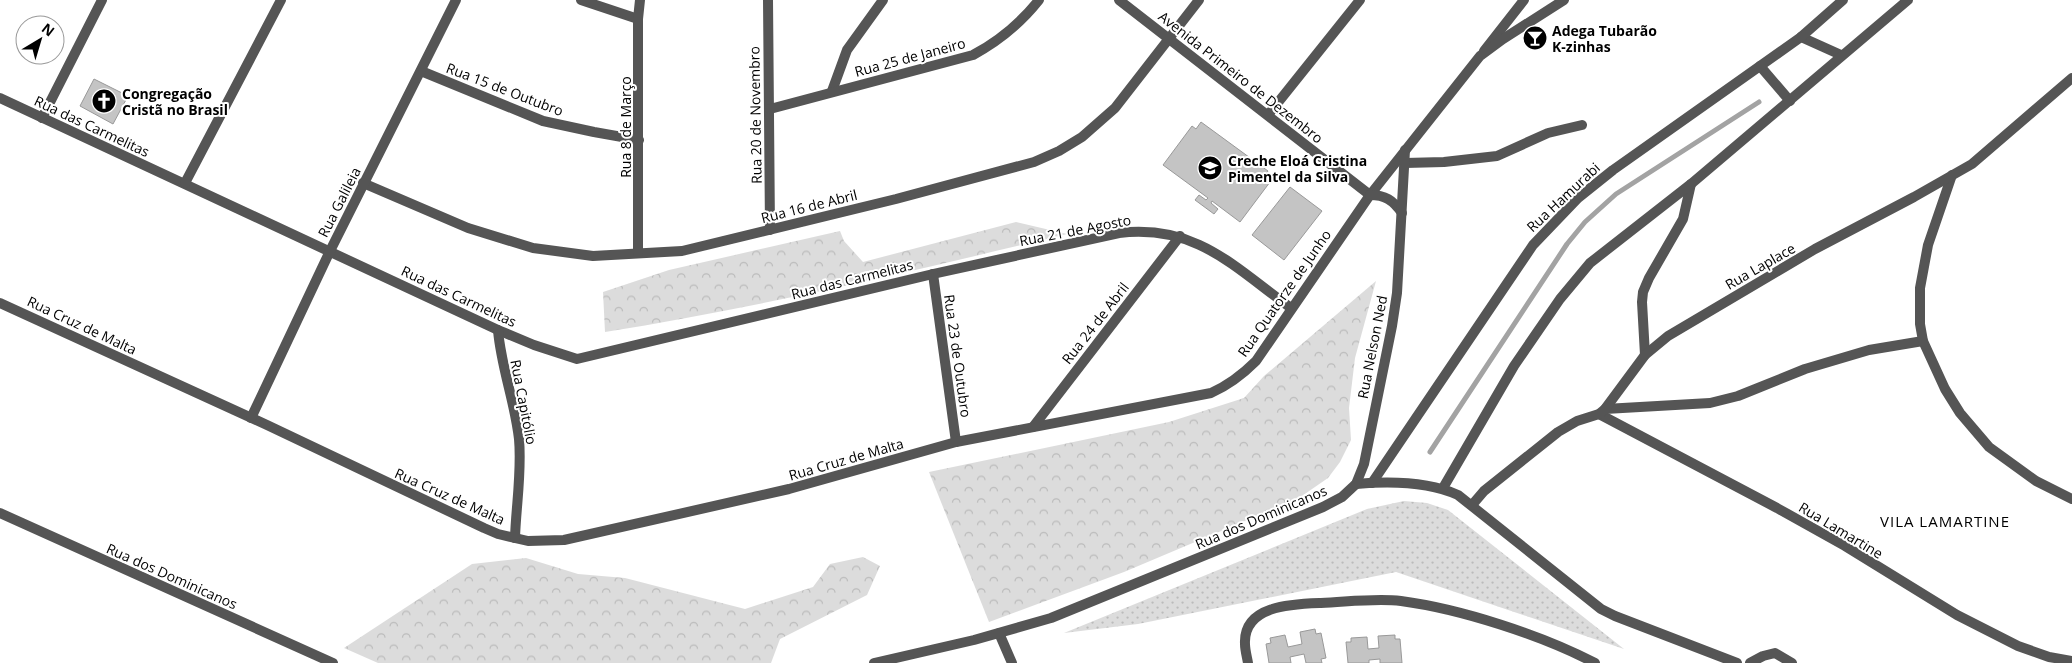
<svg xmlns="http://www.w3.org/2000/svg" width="2072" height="663" viewBox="0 0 2072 663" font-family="'Open Sans',sans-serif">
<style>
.grass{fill:url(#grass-dots)}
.forest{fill:url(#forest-crowns)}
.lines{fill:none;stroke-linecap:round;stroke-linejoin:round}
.stream{stroke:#a3a3a3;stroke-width:5}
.building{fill:#c4c4c4;stroke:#999}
.service{stroke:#555;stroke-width:10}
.minor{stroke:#555;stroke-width:10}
.tertiary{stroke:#555;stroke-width:10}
.labels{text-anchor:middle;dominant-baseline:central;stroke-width:4;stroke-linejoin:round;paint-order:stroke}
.poi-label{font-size:14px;font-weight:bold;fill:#000;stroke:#fff;text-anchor:start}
.street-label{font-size:14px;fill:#000;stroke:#fff}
.neighbourhood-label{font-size:15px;letter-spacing:1px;fill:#000;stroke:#fff}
</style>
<defs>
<pattern id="grass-dots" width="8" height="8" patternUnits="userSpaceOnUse" patternTransform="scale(1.25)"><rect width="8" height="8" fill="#dcdcdc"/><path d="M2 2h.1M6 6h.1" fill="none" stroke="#bbb" stroke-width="1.8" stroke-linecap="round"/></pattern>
<pattern id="forest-crowns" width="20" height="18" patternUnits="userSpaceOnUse" patternTransform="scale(1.25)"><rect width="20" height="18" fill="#dcdcdc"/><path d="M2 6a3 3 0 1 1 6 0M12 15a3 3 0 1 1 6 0" fill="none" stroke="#bbb"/></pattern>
</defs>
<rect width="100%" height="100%" fill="#fff"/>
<!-- grass -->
<polygon class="grass" points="1404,501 1427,503 1448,510 1624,649 1396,572 1138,624 1064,633 1367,509"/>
<!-- forest -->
<g class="forest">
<path d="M 1016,222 L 1067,234 C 914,271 761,307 605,332 L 603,292 L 669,270 L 840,231 L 844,241 L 863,262 Z"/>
<polygon points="1376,281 1355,358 1349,408 1351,440 1340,462 1328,478 1299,498 1124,572 989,622 929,472 1169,422 1244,398 1264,376"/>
<polygon points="863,557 880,566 867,595 780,639 771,663 378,663 344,648 472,564 526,558 578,574 625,578 745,609 813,587 830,564"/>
</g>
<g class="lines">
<!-- stream -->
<polyline class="stream" points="1430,452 1567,244 1585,222 1616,194 1759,102"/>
</g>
<!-- building -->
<g class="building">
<polygon points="94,79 128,96 113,124 80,106"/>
<polygon points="1201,122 1268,171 1263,178 1270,182 1240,222 1212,201 1211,203 1218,209 1214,214 1195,200 1199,195 1206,200 1208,198 1163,165 1192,126 1196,129"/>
<polygon points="1290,187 1322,211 1284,260 1252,235"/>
<polygon points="1315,629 1316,634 1321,633 1326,658 1321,659 1322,663 1306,663 1304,654 1290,657 1291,663 1269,663 1266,644 1271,643 1270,638 1285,635 1288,647 1302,644 1300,632"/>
<polygon points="1395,635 1395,639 1400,639 1402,663 1380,663 1380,659 1369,660 1369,663 1348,663 1346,642 1351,642 1351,638 1367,637 1368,649 1379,648 1378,636"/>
</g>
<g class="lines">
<!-- service -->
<g class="service">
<polyline points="1405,163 1444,162 1497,156 1548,133 1582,125"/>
<polyline points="1605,409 1710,403 1738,396 1805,369 1869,350 1923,341"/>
<polyline points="999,633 1012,663"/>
<path d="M 1248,663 C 1247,657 1245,650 1245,644 C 1243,605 1293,604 1321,603 C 1347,602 1375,598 1401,601 C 1461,609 1541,635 1595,663"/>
</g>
<!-- minor -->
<g class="minor">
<polyline points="581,0 638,19"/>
<polyline points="768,0 770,230"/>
<polyline points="1801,37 1841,55"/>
<polyline points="1484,51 1524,0"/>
<polyline points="1760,66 1790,101"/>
<polyline points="421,71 543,121 594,132 639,140"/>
<polyline points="832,91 847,50 883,0"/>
<path d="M 0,98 L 498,330 L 534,345 L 577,359 L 933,274 L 1119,233 C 1196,224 1233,266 1291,308"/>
<path d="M 770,109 L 973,55 C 999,41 1020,24 1039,0"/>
<polyline points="1268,115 1360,0"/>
<polyline points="42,118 102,0"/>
<polyline points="1952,175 1928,245 1920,288 1920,324 1923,341 1945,389 1960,413 1989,447 2036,481 2072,499"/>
<polyline points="185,183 281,0"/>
<polyline points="363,183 468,228 533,248 593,256 682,251 896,199 1034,162 1059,151 1082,137 1115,108 1199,0"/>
<polyline points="638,253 638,19 640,0"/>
<polyline points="933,274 956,442"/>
<path d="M 0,303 L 267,425 L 484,528 L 498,534 L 528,541 L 564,540 L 789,489 L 956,442 L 1211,393 C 1229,385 1242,375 1256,361 L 1370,195"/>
<path d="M 498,330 C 501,367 515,402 519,439 C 522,472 516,506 515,538"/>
<polyline points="1645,355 1642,302 1643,292 1649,278 1683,219 1691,184"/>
<polyline points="1599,414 1777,508 1845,546 1957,615 2018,646 2049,657 2072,661"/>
<polyline points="251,418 330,251 456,0"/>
<polyline points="1033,427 1180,236"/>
<polyline points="1372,483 1533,245 1578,198 1613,170 1801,37 1843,0"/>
<path d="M 1356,484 C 1390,481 1427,481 1458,495 L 1601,609 L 1615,616 L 1737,663"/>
<polyline points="1443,488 1514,366 1560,299 1590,263 1691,184 1908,0"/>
<polyline points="1472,505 1484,491 1558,432 1577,421 1599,414 1605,409 1645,355 1668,336 1815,249 1914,197 1972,164 2072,78"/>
<polyline points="1750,663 1763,656 1775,653 1792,663"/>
</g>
<!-- tertiary -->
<g class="tertiary">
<polyline points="1119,0 1370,195"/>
<polyline points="1370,195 1480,56 1503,39 1564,0"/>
<path d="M 1370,195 C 1385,195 1393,200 1402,213"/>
<polyline points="0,513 333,663"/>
<polyline points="874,663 974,640 1051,618 1323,507 1342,497 1356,484 1364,464 1392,326 1397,293 1405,150"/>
</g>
</g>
<!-- icons -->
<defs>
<symbol id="bar-disc" viewBox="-11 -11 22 22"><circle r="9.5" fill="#000" stroke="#fff"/><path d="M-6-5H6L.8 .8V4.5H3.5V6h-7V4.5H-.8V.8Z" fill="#fff"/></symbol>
<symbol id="church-disc" viewBox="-11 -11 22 22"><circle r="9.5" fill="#000" stroke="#fff"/><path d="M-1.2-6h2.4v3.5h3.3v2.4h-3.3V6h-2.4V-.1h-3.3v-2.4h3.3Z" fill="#fff"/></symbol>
<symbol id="school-disc" viewBox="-11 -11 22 22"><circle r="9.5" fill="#000" stroke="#fff"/><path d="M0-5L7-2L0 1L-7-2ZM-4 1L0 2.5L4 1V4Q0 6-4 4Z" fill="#fff"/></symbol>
</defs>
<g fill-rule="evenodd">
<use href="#bar-disc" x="1521" y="24" width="28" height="28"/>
<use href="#church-disc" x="90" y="87" width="28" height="28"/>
<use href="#school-disc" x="1196" y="154" width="28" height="28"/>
</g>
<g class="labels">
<!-- poi labels -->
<g class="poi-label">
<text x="1552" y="30">Adega Tubarão<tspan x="1552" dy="16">K-zinhas</tspan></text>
<text x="122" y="93">Congregação<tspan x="122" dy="16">Cristã no Brasil</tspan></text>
<text x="1228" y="160">Creche Eloá Cristina<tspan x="1228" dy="16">Pimentel da Silva</tspan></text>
</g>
<!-- street labels -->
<g class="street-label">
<text transform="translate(910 57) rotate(-15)">Rua 25 de Janeiro</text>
<text transform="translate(1241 77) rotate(38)">Avenida Primeiro de Dezembro</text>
<text transform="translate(505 89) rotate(21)">Rua 15 de Outubro</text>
<text transform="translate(755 115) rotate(-91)">Rua 20 de Novembro</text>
<text transform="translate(92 126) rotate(25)">Rua das Carmelitas</text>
<text transform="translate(625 127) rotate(-90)">Rua 8 de Março</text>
<text transform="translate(1563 197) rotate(-43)">Rua Hamurabi</text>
<text transform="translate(339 202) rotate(-63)">Rua Galileia</text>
<text transform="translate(809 206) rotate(-14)">Rua 16 de Abril</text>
<text transform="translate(1075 230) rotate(-11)">Rua 21 de Agosto</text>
<text transform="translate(1760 266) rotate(-30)">Rua Laplace</text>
<text transform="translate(852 279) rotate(-14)">Rua das Carmelitas</text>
<text transform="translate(1284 293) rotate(-55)">Rua Quatorze de Junho</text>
<text transform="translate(459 296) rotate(25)">Rua das Carmelitas</text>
<text transform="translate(1095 323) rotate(-52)">Rua 24 de Abril</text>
<text transform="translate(82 325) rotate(25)">Rua Cruz de Malta</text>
<text transform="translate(1372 347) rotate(-79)">Rua Nelson Ned</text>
<text transform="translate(958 356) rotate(82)">Rua 23 de Outubro</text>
<text transform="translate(524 402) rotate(79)">Rua Capitólio</text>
<text transform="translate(846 459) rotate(-16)">Rua Cruz de Malta</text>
<text transform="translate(450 496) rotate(24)">Rua Cruz de Malta</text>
<text transform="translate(1261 517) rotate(-23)">Rua dos Dominicanos</text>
<text transform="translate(1841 530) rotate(31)">Rua Lamartine</text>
<text transform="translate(172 576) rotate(24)">Rua dos Dominicanos</text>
</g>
<!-- neighbourhood labels -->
<g class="neighbourhood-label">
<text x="1945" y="521">VILA LAMARTINE</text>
</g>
</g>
<!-- north arrow -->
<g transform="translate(40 40) rotate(38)"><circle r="24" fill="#ffffff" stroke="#999999"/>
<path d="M0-4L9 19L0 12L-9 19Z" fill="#000000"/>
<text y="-8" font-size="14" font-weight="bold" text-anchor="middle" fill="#000000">N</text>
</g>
</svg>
